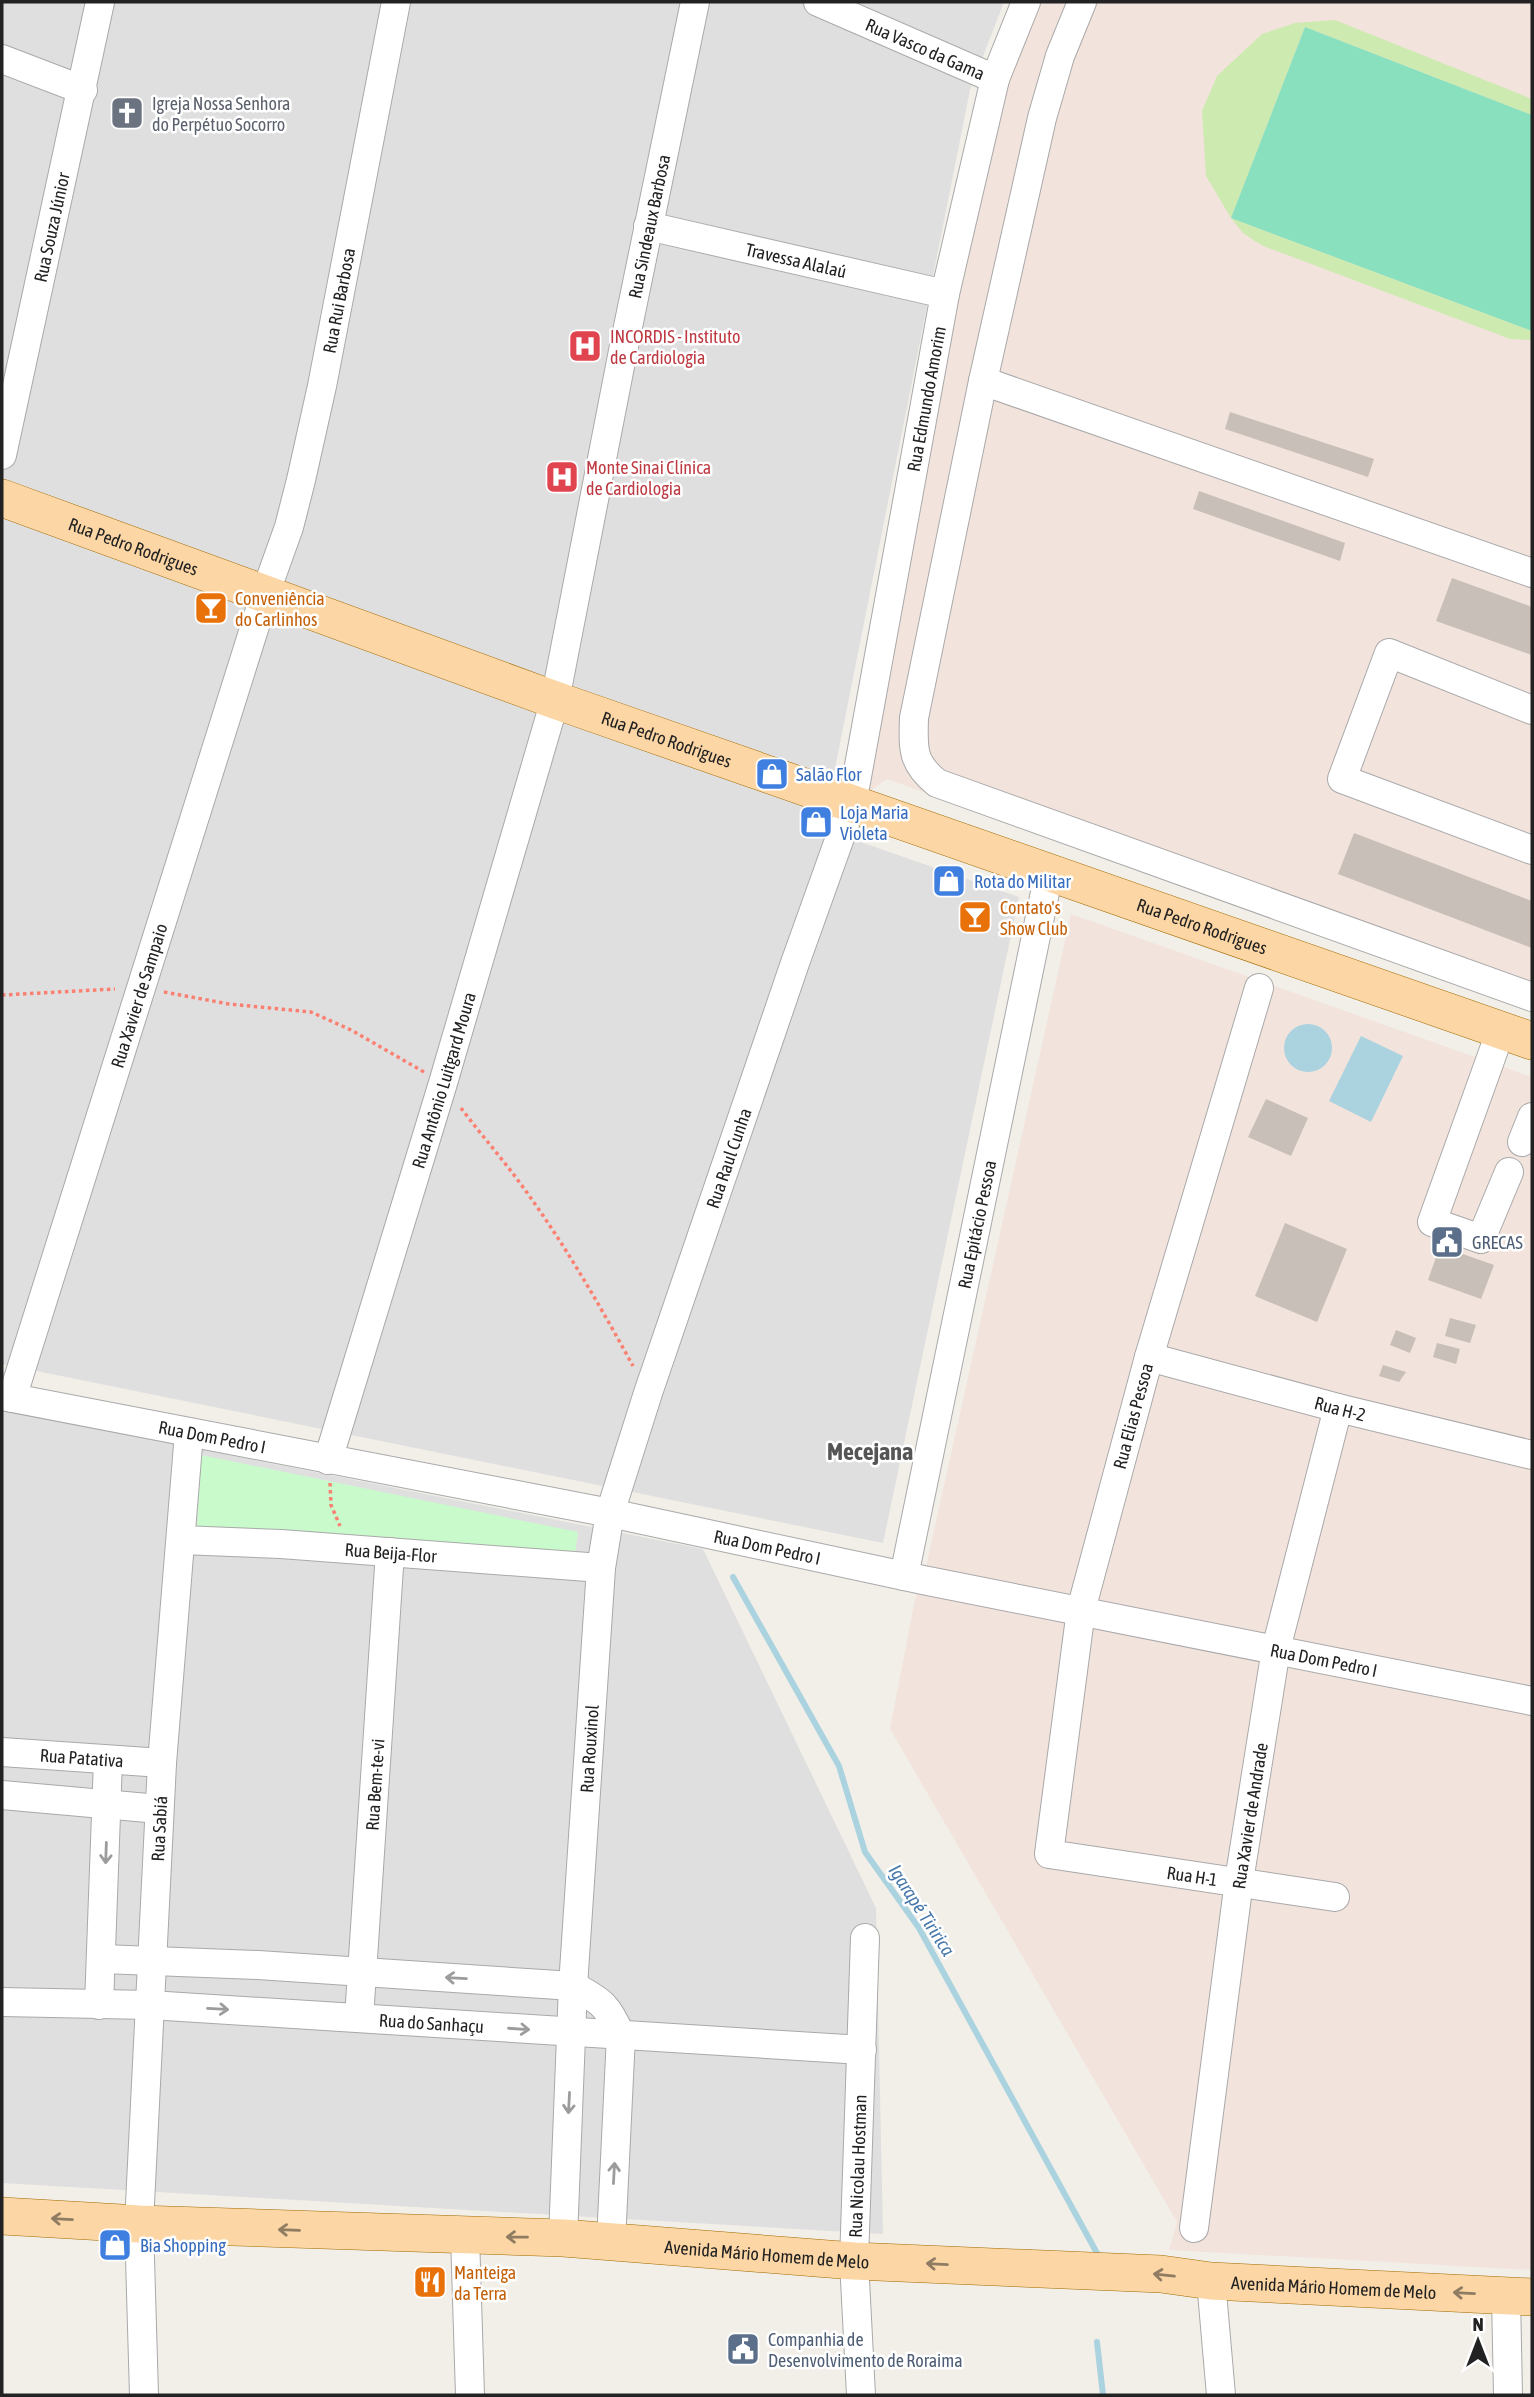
<svg xmlns="http://www.w3.org/2000/svg" width="1534" height="2397" viewBox="0 0 1534 2397" font-family="'Asap Condensed',sans-serif">
<style>
.residential{fill:#e0dfdf}
.military{fill:#f3e3dd}
.grass{fill:#cdebb0}
.park{fill:#c8facc}
.pitch{fill:#88e0be}
.water{fill:#aad3df}
.lines{fill:none;stroke-linecap:round;stroke-linejoin:round}
.stream{stroke:#aad3df;stroke-width:6}
.building{fill:#c7bfb8}
.minor-casing{stroke:#a9a9a9;stroke-width:30}
.major-casing{stroke:#a06b00;stroke-width:38}
.path{stroke:#fa8072;stroke-width:3.5;stroke-dasharray:3.5 3.5;stroke-linecap:butt}
.minor{stroke:#fff;stroke-width:28}
.major{stroke:#fcd6a4;stroke-width:37}
.oneway{stroke:#9c9c9c}
.oneway2{stroke:#8f7c63}
.labels{text-anchor:middle;dominant-baseline:central;stroke-width:5;stroke-linejoin:round;paint-order:stroke}
.street-label{font-size:18px;fill:#222;stroke:#fff}
.worship-label{font-size:18px;fill:#5b616d;stroke:#fff;text-anchor:start}
.health-label{font-size:18px;fill:#be3a42;stroke:#fff;text-anchor:start}
.food-label{font-size:18px;fill:#c56008;stroke:#fff;text-anchor:start}
.shop-label{font-size:18px;fill:#366cbe;stroke:#fff;text-anchor:start}
.service-label{font-size:18px;fill:#4e5e75;stroke:#fff;text-anchor:start}
.water-label{font-size:19px;font-style:italic;fill:#4a7aab;stroke:#fff}
.district-label{font-size:24px;font-weight:bold;fill:#555;stroke:#fff}
</style>
<rect width="100%" height="100%" fill="#f2efe9"/>
<!-- residential -->
<g class="residential">
<polygon points="2,2 1004,2 970,90 823,829 1019,897 883,1543 2,1364"/>
<polygon points="2,1410 703,1549 876,1908 883,2234 2,2183"/>
</g>
<!-- military -->
<g class="military">
<polygon points="1026,2 1532,2 1532,1008 887,779 852,804 945,294"/>
<polygon points="1071,914 1532,1077 1532,2270 1169,2250 1177,2222 890,1729 915,1599 923,1580"/>
</g>
<!-- grass -->
<polygon class="grass" points="1335,20 1532,99 1532,115 1305,27 1231,218 1532,331 1532,340 1510,339 1261,245 1243,233 1231,218 1206,176 1202,111 1217,76 1262,34 1295,23"/>
<!-- park -->
<polygon class="park" points="201,1455 578,1532 575,1555 197,1527"/>
<!-- pitch -->
<polygon class="pitch" points="1305,27 1532,115 1532,331 1231,218"/>
<!-- water -->
<g class="water">
<circle cx="1308" cy="1048" r="24"/>
<polygon points="1361,1036 1403,1056 1371,1122 1329,1101"/>
</g>
<g class="lines">
<!-- stream -->
<g class="stream">
<polyline points="733,1577 839,1766 865,1852 919,1928 1098,2255"/>
<polyline points="1097,2342 1103,2395"/>
</g>
</g>
<!-- building -->
<g class="building">
<polygon points="1230,412 1374,459 1368,477 1225,429"/>
<polygon points="1199,491 1345,543 1340,561 1193,509"/>
<polygon points="1452,578 1532,607 1532,655 1436,621"/>
<polygon points="1354,833 1532,901 1532,948 1338,874"/>
<polygon points="1266,1099 1308,1118 1291,1156 1248,1137"/>
<polygon points="1285,1223 1347,1249 1317,1322 1255,1296"/>
<polygon points="1440,1246 1494,1265 1481,1299 1428,1280"/>
<polygon points="1450,1318 1476,1325 1470,1343 1445,1336"/>
<polygon points="1396,1330 1416,1338 1410,1353 1390,1345"/>
<polygon points="1437,1343 1460,1349 1456,1364 1433,1357"/>
<polygon points="1383,1365 1406,1372 1399,1382 1379,1376"/>
</g>
<g class="lines">
<defs>
<g id="minor">
<path id="s1" d="M 818,2 L 995,79"/>
<path d="M 1082,2 L 1060,56 L 1042,118 L 983,381 L 914,718 C 913,749 912,763 937,783 L 1532,997"/>
<polyline points="2,59 83,90"/>
<path id="s2" d="M 648,226 L 945,294"/>
<polyline points="983,381 1532,573"/>
<path id="s3" d="M 2,455 L 100,2"/>
<polyline points="1532,710 1389,653 1342,779 1532,850"/>
<path id="s4" d="M 1259,988 L 1149,1357 L 1081,1610 L 1049,1854 L 1335,1897"/>
<polyline points="1501,1030 1432,1222 1481,1239 1509,1172"/>
<polyline points="1522,1142 1532,1117"/>
<path id="s5" d="M 1149,1357 L 1338,1408 L 1532,1455"/>
<path id="s6" d="M 2,1396 L 610,1513 L 923,1580 L 1532,1701"/>
<path id="s7" d="M 12,1398 L 265,594 L 289,527 L 301,480 L 322,386 L 396,2"/>
<path id="s8" d="M 328,1460 L 443,1083 L 555,700 L 623,351 L 695,2"/>
<path id="s9" d="M 181,1540 L 281,1544 L 601,1568"/>
<path id="s10" d="M 904,1576 L 1049,873"/>
<path id="s11" d="M 2,1752 L 162,1763"/>
<polyline points="2,1795 159,1809"/>
<path d="M 102,1959 L 258,1965 L 573,1986 C 602,2001 608,2006 621,2036 L 611,2241"/>
<path id="s12" d="M 2,2002 L 150,2005 L 862,2050"/>
<polyline points="99,2005 108,1760"/>
<path id="s13" d="M 359,2018 L 390,1552"/>
<path id="s14" d="M 1194,2228 L 1239,1881 L 1276,1649 L 1338,1408"/>
<polyline points="465,2236 470,2395"/>
<path id="s15" d="M 563,2238 L 573,1986 L 601,1568 L 610,1513 L 648,1393 L 795,963 L 852,804 L 945,294 L 995,79 L 1026,2"/>
<polyline points="1211,2281 1221,2395"/>
<polyline points="1506,2296 1508,2395"/>
<path id="s16" d="M 144,2395 L 139,2224 L 162,1763 L 189,1433"/>
<path id="s17" d="M 861,2395 L 854,2261 L 865,1938"/>
</g>
<g id="major">
<path id="s18" d="M 2,498 L 555,700 L 1532,1041"/>
<path id="s19" d="M 2,2216 L 139,2224 L 563,2238 L 854,2261 L 1161,2274 L 1211,2281 L 1532,2297"/>
</g>
</defs>
<!-- minor casing -->
<use href="#minor" class="minor-casing"/>
<!-- major casing -->
<use href="#major" class="major-casing"/>
<!-- path -->
<g class="path">
<polyline points="164,992 229,1004 311,1012 351,1030 424,1072"/>
<polyline points="2,995 115,989"/>
<path d="M 461,1108 C 479,1132 499,1155 517,1179 C 561,1238 598,1302 633,1366"/>
<polyline points="330,1483 331,1505 340,1526"/>
</g>
<!-- minor -->
<use href="#minor" class="minor"/>
<!-- major -->
<use href="#major" class="major"/>
</g>
<!-- one-way arrows -->
<defs><path id="oneway-shaft" d="M-6 0H5M1.5-3L5.5 0L1.5 3" fill="none" stroke-width="1.6" stroke-linecap="round" stroke-linejoin="round" transform="scale(1.75)"/></defs>
<g class="oneway">
<use href="#oneway-shaft" transform="translate(106 1853) rotate(92)"/>
<use href="#oneway-shaft" transform="translate(456 1978) rotate(-177)"/>
<use href="#oneway-shaft" transform="translate(218 2009) rotate(3)"/>
<use href="#oneway-shaft" transform="translate(519 2029) rotate(4)"/>
<use href="#oneway-shaft" transform="translate(569 2103) rotate(93)"/>
<use href="#oneway-shaft" transform="translate(614 2173) rotate(-87)"/>
</g>
<g class="oneway2">
<use href="#oneway-shaft" transform="translate(62 2219) rotate(-177)"/>
<use href="#oneway-shaft" transform="translate(289 2230) rotate(-178)"/>
<use href="#oneway-shaft" transform="translate(517 2237) rotate(-179)"/>
<use href="#oneway-shaft" transform="translate(937 2264) rotate(-177)"/>
<use href="#oneway-shaft" transform="translate(1164 2275) rotate(-174)"/>
<use href="#oneway-shaft" transform="translate(1464 2293) rotate(-177)"/>
</g>
<!-- icons -->
<defs>
<symbol id="church-square" viewBox="-11 -11 22 22"><rect x="-9" y="-9" width="18" height="18" rx="4" fill="#6b7280" stroke="#fff"/><path d="M-1.2-6h2.4v3.5h3.3v2.4h-3.3V6h-2.4V-.1h-3.3v-2.4h3.3Z" fill="#fff"/></symbol>
<symbol id="hospital-square" viewBox="-11 -11 22 22"><rect x="-9" y="-9" width="18" height="18" rx="4" fill="#e0444e" stroke="#fff"/><path d="M-5-5h3v3.5h4V-5h3V5h-3V1.5h-4V5h-3Z" fill="#fff"/></symbol>
<symbol id="bar-square" viewBox="-11 -11 22 22"><rect x="-9" y="-9" width="18" height="18" rx="4" fill="#e8710a" stroke="#fff"/><path d="M-6-5H6L.8 .8V4.5H3.5V6h-7V4.5H-.8V.8Z" fill="#fff"/></symbol>
<symbol id="shop-square" viewBox="-11 -11 22 22"><rect x="-9" y="-9" width="18" height="18" rx="4" fill="#3f7fe0" stroke="#fff"/><path d="M-5-2.5h2.3a2.7 3.5 0 0 1 5.4 0H5L5.5 6h-11ZM-1.5-2.5h3a1.5 2.3 0 0 0-3 0Z" fill="#fff"/></symbol>
<symbol id="civic-square" viewBox="-11 -11 22 22"><rect x="-9" y="-9" width="18" height="18" rx="4" fill="#5c6f8a" stroke="#fff"/><path d="M-.6-6.5H3V-4.5H.6V-3L4-1V1h2V6H-6V1h2V-1L-.6-3ZM-1.2 2.5V6h2.4V2.5Z" fill="#fff"/></symbol>
<symbol id="restaurant-square" viewBox="-11 -11 22 22"><rect x="-9" y="-9" width="18" height="18" rx="4" fill="#e8710a" stroke="#fff"/><path d="M-5-6h1v4h1v-4h1v4h1v-4h1v5L-1.5 .5V6h-2V.5L-5-1ZM5-6V6H3V1.5H1.5Q1.5-4 5-6Z" fill="#fff"/></symbol>
</defs>
<g fill-rule="evenodd">
<use href="#church-square" x="108" y="94" width="38" height="38"/>
<use href="#hospital-square" x="566" y="327" width="38" height="38"/>
<use href="#hospital-square" x="543" y="458" width="38" height="38"/>
<use href="#bar-square" x="192" y="589" width="38" height="38"/>
<use href="#shop-square" x="753" y="755" width="38" height="38"/>
<use href="#shop-square" x="797" y="803" width="38" height="38"/>
<use href="#shop-square" x="930" y="862" width="38" height="38"/>
<use href="#bar-square" x="956" y="898" width="38" height="38"/>
<use href="#civic-square" x="1428" y="1223" width="38" height="38"/>
<use href="#shop-square" x="96" y="2226" width="38" height="38"/>
<use href="#restaurant-square" x="411" y="2263" width="38" height="38"/>
<use href="#civic-square" x="724" y="2330" width="38" height="38"/>
</g>
<g class="labels">
<!-- street labels -->
<g class="street-label">
<text stroke="none"><textPath href="#s1" startOffset="117">Rua Vasco da Gama</textPath></text>
<text stroke="none"><textPath href="#s8" startOffset="1276">Rua Sindeaux Barbosa</textPath></text>
<text stroke="none"><textPath href="#s3" startOffset="233">Rua Souza Júnior</textPath></text>
<text stroke="none"><textPath href="#s2" startOffset="152">Travessa Alalaú</textPath></text>
<text stroke="none"><textPath href="#s7" startOffset="1146">Rua Rui Barbosa</textPath></text>
<text stroke="none"><textPath href="#s15" startOffset="1888">Rua Edmundo Amorim</textPath></text>
<text stroke="none"><textPath href="#s18" startOffset="140">Rua Pedro Rodrigues</textPath></text>
<text stroke="none"><textPath href="#s18" startOffset="707">Rua Pedro Rodrigues</textPath></text>
<text stroke="none"><textPath href="#s18" startOffset="1274">Rua Pedro Rodrigues</textPath></text>
<text stroke="none"><textPath href="#s7" startOffset="422">Rua Xavier de Sampaio</textPath></text>
<text stroke="none"><textPath href="#s8" startOffset="397">Rua Antônio Luitgard Moura</textPath></text>
<text stroke="none"><textPath href="#s15" startOffset="1101">Rua Raul Cunha</textPath></text>
<text stroke="none"><textPath href="#s10" startOffset="359">Rua Epitácio Pessoa</textPath></text>
<text stroke="none"><textPath href="#s5" startOffset="198">Rua H-2</textPath></text>
<text transform="translate(1133 1416) rotate(-75)">Rua Elias Pessoa</text>
<text stroke="none"><textPath href="#s6" startOffset="214">Rua Dom Pedro I</textPath></text>
<text stroke="none"><textPath href="#s6" startOffset="780">Rua Dom Pedro I</textPath></text>
<text stroke="none"><textPath href="#s9" startOffset="210">Rua Beija-Flor</textPath></text>
<text stroke="none"><textPath href="#s6" startOffset="1348">Rua Dom Pedro I</textPath></text>
<text stroke="none"><textPath href="#s15" startOffset="490">Rua Rouxinol</textPath></text>
<text stroke="none"><textPath href="#s11" startOffset="80">Rua Patativa</textPath></text>
<text stroke="none"><textPath href="#s13" startOffset="234">Rua Bem-te-vi</textPath></text>
<text stroke="none"><textPath href="#s14" startOffset="416">Rua Xavier de Andrade</textPath></text>
<text stroke="none"><textPath href="#s16" startOffset="567">Rua Sabiá</textPath></text>
<text stroke="none"><textPath href="#s4" startOffset="1038">Rua H-1</textPath></text>
<text stroke="none"><textPath href="#s12" startOffset="430">Rua do Sanhaçu</textPath></text>
<text stroke="none"><textPath href="#s17" startOffset="229">Rua Nicolau Hostman</textPath></text>
<text stroke="none"><textPath href="#s19" startOffset="766">Avenida Mário Homem de Melo</textPath></text>
<text stroke="none"><textPath href="#s19" startOffset="1334">Avenida Mário Homem de Melo</textPath></text>
</g>
<!-- worship labels -->
<g class="worship-label">
<text x="152" y="103">Igreja Nossa Senhora<tspan x="152" dy="21">do Perpétuo Socorro</tspan></text>
</g>
<!-- health labels -->
<g class="health-label">
<text x="610" y="336">INCORDIS - Instituto<tspan x="610" dy="21">de Cardiologia</tspan></text>
<text x="586" y="467">Monte Sinai Clínica<tspan x="586" dy="21">de Cardiologia</tspan></text>
</g>
<!-- food labels -->
<g class="food-label">
<text x="235" y="598">Conveniência<tspan x="235" dy="21">do Carlinhos</tspan></text>
<text x="1000" y="907">Contato's<tspan x="1000" dy="21">Show Club</tspan></text>
<text x="454" y="2272">Manteiga<tspan x="454" dy="21">da Terra</tspan></text>
</g>
<!-- shop labels -->
<g class="shop-label">
<text x="796" y="774">Salão Flor</text>
<text x="840" y="812">Loja Maria<tspan x="840" dy="21">Violeta</tspan></text>
<text x="974" y="881">Rota do Militar</text>
<text x="140" y="2245">Bia Shopping</text>
</g>
<!-- service labels -->
<g class="service-label">
<text x="1472" y="1242">GRECAS</text>
<text x="768" y="2339">Companhia de<tspan x="768" dy="21">Desenvolvimento de Roraima</tspan></text>
</g>
<!-- water labels -->
<g class="water-label">
<text transform="translate(922 1910) rotate(57)">Igarapé Tiririca</text>
</g>
<!-- district labels -->
<g class="district-label">
<text x="870" y="1451">Mecejana</text>
</g>
</g>
<!-- border -->
<rect width="1534" height="2397" fill="none" stroke="#222222" stroke-width="7"/>
<!-- north arrow -->
<g transform="translate(1478 2341)" stroke="#ffffff" stroke-width="5" paint-order="stroke">
<path d="M0-5L12 26L0 18L-12 26Z" fill="#222222"/>
<text y="-10" font-size="19" font-weight="bold" text-anchor="middle" fill="#222222">N</text>
</g>
</svg>
